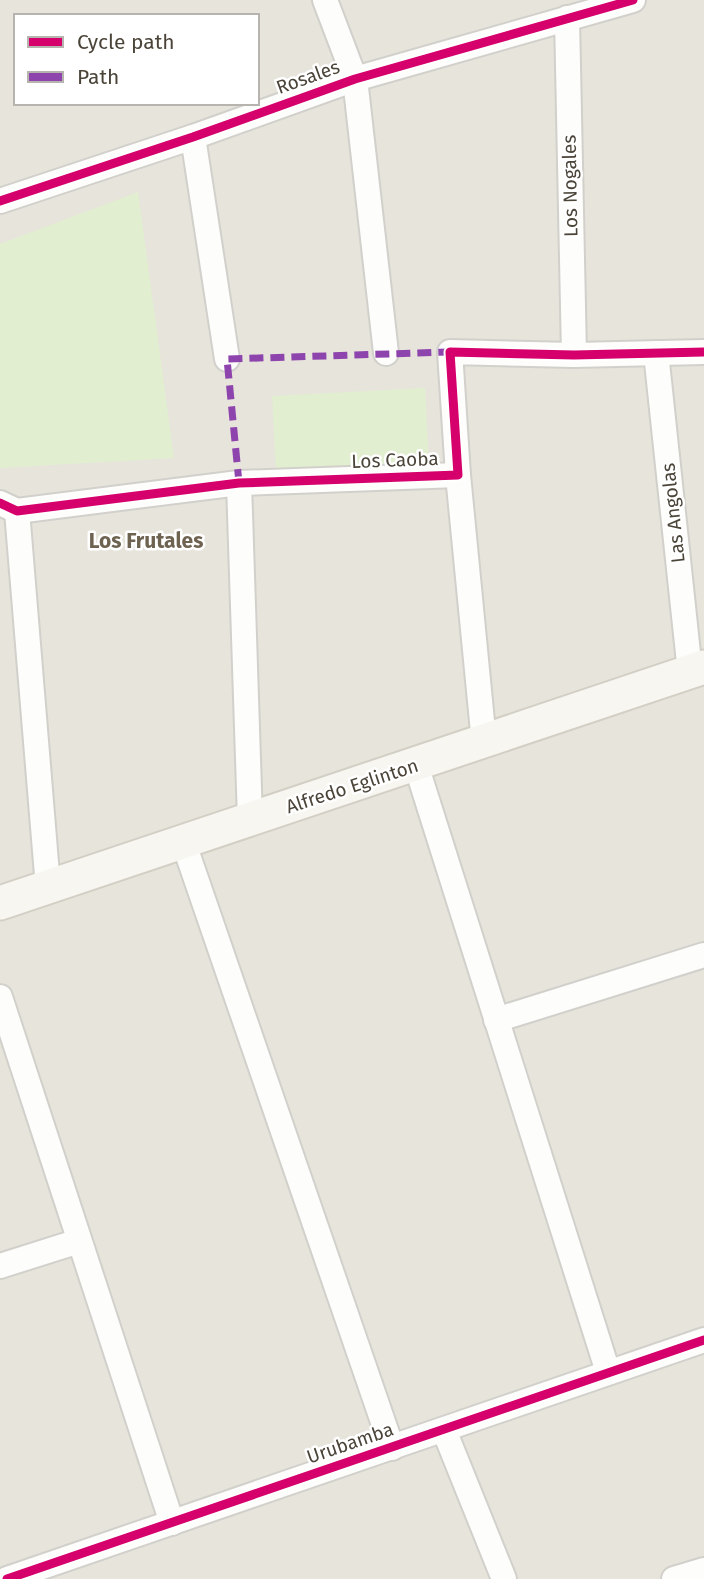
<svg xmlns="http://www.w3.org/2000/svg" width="704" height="1579" viewBox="0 0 704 1579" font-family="'Fira Sans',sans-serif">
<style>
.residential{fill:#e7e4dc;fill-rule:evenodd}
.green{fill:#e1eecf}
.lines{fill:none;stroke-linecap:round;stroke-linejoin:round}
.street-casing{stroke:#d2d0cb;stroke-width:28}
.secondary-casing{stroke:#d3cfc5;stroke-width:37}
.street{stroke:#fdfdfc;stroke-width:24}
.secondary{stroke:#f7f6f1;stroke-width:33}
.quiet{stroke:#8e44ad;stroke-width:7;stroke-dasharray:14 7;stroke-linecap:butt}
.cycleway-casing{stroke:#fff;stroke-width:13}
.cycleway{stroke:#d6006c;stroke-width:9}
.labels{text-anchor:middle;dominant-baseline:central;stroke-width:5;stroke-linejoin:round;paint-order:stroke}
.street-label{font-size:19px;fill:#4b4439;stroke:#fff}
.neighbourhood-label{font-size:21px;font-weight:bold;fill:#6e6250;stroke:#fff}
</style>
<rect width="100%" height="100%" fill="#f4f2ee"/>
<!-- residential -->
<path class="residential" d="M 0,0 L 704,0 L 704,1579 L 0,1579 ZM 16,16 L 257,16 L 257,103 L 16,103 Z"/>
<!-- green -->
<g class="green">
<polygon points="138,192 174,458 0,468 0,244"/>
<polygon points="425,388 429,464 276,472 272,396"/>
</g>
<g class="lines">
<defs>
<g id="street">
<polyline points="325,0 355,79 386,353"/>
<polyline points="567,18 574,355"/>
<polyline points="193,137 227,359"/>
<polyline points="0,201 193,137 355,79 633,0"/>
<polyline points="656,353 690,672"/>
<polyline points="458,475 484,742"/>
<polyline points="239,483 250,820"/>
<polyline points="0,503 17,511 239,483 458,475 450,352 574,355 704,352"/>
<polyline points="17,511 48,887"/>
<polyline points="416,765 608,1372"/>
<polyline points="183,841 392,1448"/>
<polyline points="0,997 172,1523"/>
<polyline points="496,1020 704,955"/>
<polyline points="0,1266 79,1241"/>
<polyline points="444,1430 504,1579"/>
<polyline points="7,1579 704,1340"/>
<polyline points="674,1579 704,1570"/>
</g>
<polyline id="secondary" points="0,903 704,667"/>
</defs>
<!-- street casing -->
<use href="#street" class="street-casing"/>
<!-- secondary casing -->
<use href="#secondary" class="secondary-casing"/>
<!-- street -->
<use href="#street" class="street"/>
<!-- secondary -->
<use href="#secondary" class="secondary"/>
<!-- quiet -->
<polyline class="quiet" points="239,483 227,359 450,352"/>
<defs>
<g id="cycleway">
<polyline points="0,201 193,137 355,79 633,0"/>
<polyline points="0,503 17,511 239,483 458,475 450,352 574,355 704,352"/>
<polyline points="7,1579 704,1340"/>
</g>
</defs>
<!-- cycleway casing -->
<use href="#cycleway" class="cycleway-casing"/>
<!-- cycleway -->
<use href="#cycleway" class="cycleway"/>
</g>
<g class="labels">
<!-- street labels -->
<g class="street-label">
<text transform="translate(308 77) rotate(-20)">Rosales</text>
<text transform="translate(570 186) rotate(-91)">Los Nogales</text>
<text transform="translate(395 460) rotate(-2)">Los Caoba</text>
<text transform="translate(673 513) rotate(-96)">Las Angolas</text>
<text transform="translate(352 786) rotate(-18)">Alfredo Eglinton</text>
<text transform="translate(350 1443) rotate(-19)">Urubamba</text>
</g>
<!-- neighbourhood labels -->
<g class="neighbourhood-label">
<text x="146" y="541">Los Frutales</text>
</g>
</g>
<!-- legend -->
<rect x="14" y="14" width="245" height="91" fill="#ffffff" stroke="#b7b4b0" stroke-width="2"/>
<rect x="28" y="37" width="35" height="10" fill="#d6006c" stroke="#b7b4b0" stroke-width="2"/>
<text x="77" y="49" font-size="21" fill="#4b4439">Cycle path</text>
<rect x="28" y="72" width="35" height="10" fill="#8e44ad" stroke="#b7b4b0" stroke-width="2"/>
<text x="77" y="84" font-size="21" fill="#4b4439">Path</text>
</svg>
